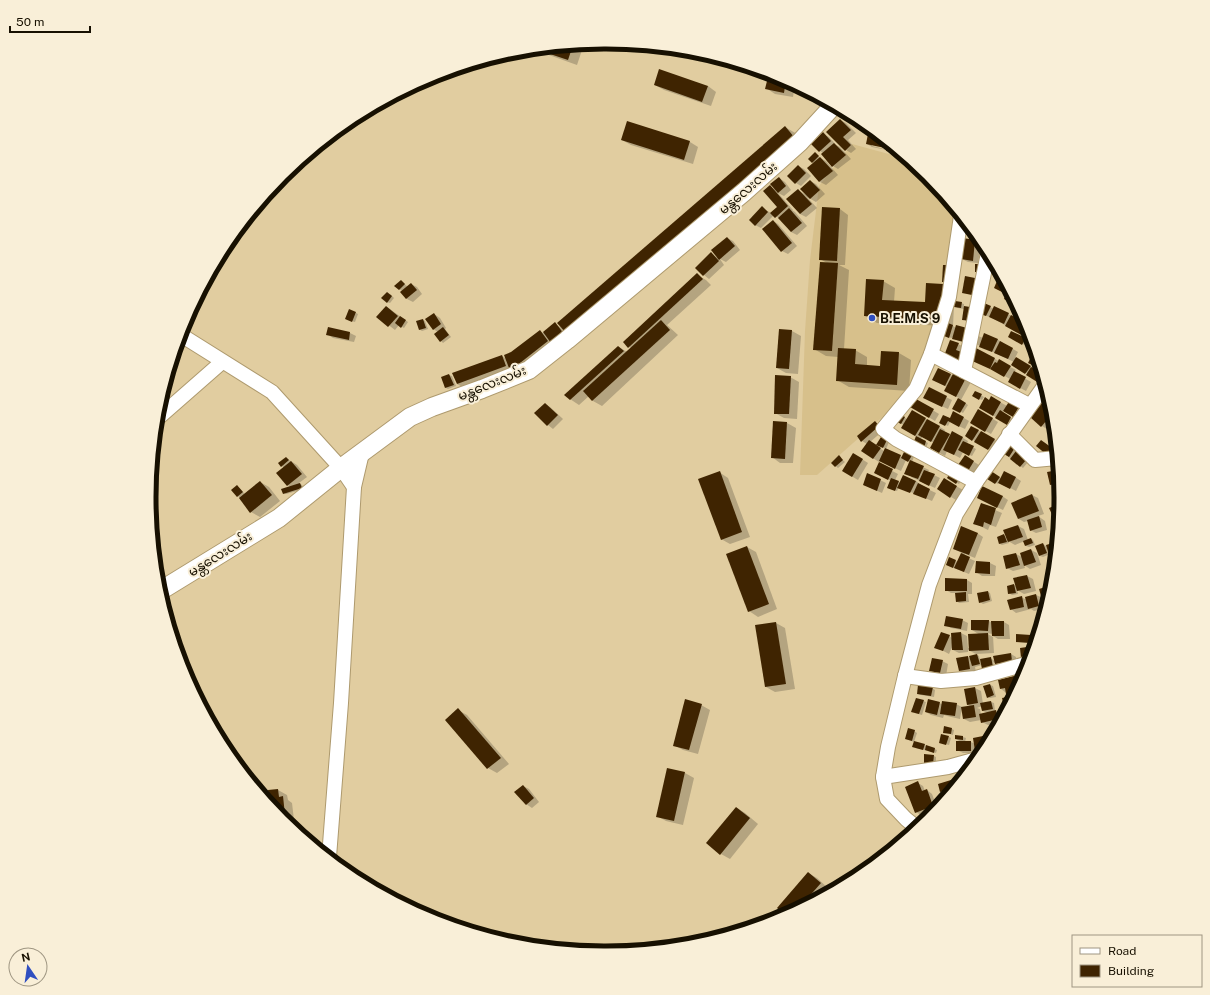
<svg xmlns="http://www.w3.org/2000/svg" width="1210" height="995" viewBox="0 0 1210 995" font-family="'Public Sans','Noto Sans Myanmar',sans-serif">
<style>
.built{fill:#d7c08b}
.shadow{fill:#0003;fill-rule:evenodd}
.building{fill:#3f2401}
.lines{fill:none;stroke-linecap:round;stroke-linejoin:round}
.minor-casing{stroke:#ae9a6e;stroke-width:16}
.major-casing{stroke:#ae9a6e;stroke-width:20}
.minor{stroke:#fff;stroke-width:14}
.major{stroke:#fff;stroke-width:18}
.poi-dot{fill:#304fc0;stroke:#f9efd8;stroke-width:1.5}
.labels{text-anchor:middle;dominant-baseline:central;stroke-width:4;stroke-linejoin:round;paint-order:stroke}
.street-label{font-size:13px;fill:#171001;stroke:#f9efd8}
.poi-label{font-size:13px;font-weight:bold;fill:#171001;stroke:#f9efd8;text-anchor:start}
.rim{fill:none;stroke:#171001;stroke-width:5}
</style>
<rect width="100%" height="100%" fill="#e1cda0"/>
<!-- built -->
<polygon class="built" points="852,144 907,159 927,176 956,211 942,306 914,389 817,475 800,475 805,331 810,260 819,186"/>
<!-- shadow -->
<g class="shadow">
<polygon points="574,45 582,50 577,65 532,49"/>
<polygon points="770,74 780,77 795,85 793,97 775,94 766,88"/>
<polygon points="655,85 708,86 716,92 711,106 664,90"/>
<polygon points="840,120 846,123 856,133 848,140 856,149 851,153 846,150 828,132"/>
<polygon points="785,127 797,134 529,368 466,389 457,384 502,356 507,359 512,353 540,331 543,333 555,324 562,328"/>
<path d="M 870,130 L 872,131 L 902,155 L 893,153 L 887,150 L 872,147 L 867,144 ZM 872,144 L 890,148 L 889,150 L 872,146 Z"/>
<polygon points="823,134 829,137 836,145 840,147 851,159 838,169 833,166 823,153 820,151"/>
<polygon points="622,140 690,142 698,147 693,164 631,145"/>
<polygon points="815,153 820,158 826,161 838,175 826,185 820,182 808,168 814,163 812,162"/>
<polygon points="798,166 804,169 811,176 801,186 796,183"/>
<polygon points="779,178 785,182 791,190 784,196 778,193 793,210 792,210 795,212 807,226 797,235 791,232 782,220 774,215 761,228 755,225 762,208 771,213 778,207 770,187 777,190"/>
<polygon points="810,181 816,184 825,194 816,202 807,197 817,208 806,217 800,214 787,199 799,191 807,195"/>
<polygon points="840,209 848,215 845,265 839,265 849,270 844,349 855,350 867,357 867,366 881,367 882,352 899,353 911,360 909,391 849,387 837,380 838,357 826,356 814,349 827,263 820,259"/>
<polygon points="773,221 778,224 797,246 788,254 782,251"/>
<polygon points="727,238 733,241 740,250 726,262 720,259 724,265 709,279 704,275 696,268 711,254 718,258"/>
<polygon points="975,241 981,244 978,263 968,262 962,259"/>
<polygon points="697,275 706,280 711,285 667,325 678,335 602,406 593,401 589,396 579,405 570,399 619,347 627,352 631,348 629,347"/>
<polygon points="401,281 408,287 411,284 417,287 422,294 413,302 407,299 401,292 402,291 399,289"/>
<polygon points="883,281 895,288 894,302 925,303 943,285 955,292 954,302 961,303 964,304 964,307 975,309 990,307 994,309 995,307 1026,324 1030,337 1029,339 989,316 989,317 981,313 969,323 963,319 964,309 958,308 954,306 953,326 956,328 969,344 959,341 952,337 952,338 947,337 948,326 877,323 865,316"/>
<polygon points="1006,286 1016,304 1011,302 1008,294 997,289"/>
<polygon points="390,294 394,298 390,303 387,302"/>
<polygon points="387,307 408,322 404,328 399,325 395,330 378,317"/>
<polygon points="356,313 358,314 355,322 348,320"/>
<polygon points="434,314 440,318 446,328 445,329 451,337 443,343 441,341 438,332 433,329"/>
<polygon points="423,320 425,321 428,329 422,331 419,329"/>
<polygon points="329,328 350,333 356,336 354,342 333,338 327,334"/>
<polygon points="792,331 801,336 798,374 786,373 777,368"/>
<polygon points="1012,332 1028,341 1025,345 1009,337"/>
<polygon points="976,335 983,338 997,339 1003,343 1018,352 1015,358 1036,370 1028,374 1012,364 1014,362 976,344"/>
<polygon points="958,344 964,347 962,353 951,359"/>
<polygon points="1034,354 1036,355 1040,369 1029,362"/>
<polygon points="995,359 1016,370 1014,372 1031,382 1026,391 1009,382 1010,379 996,371 977,362"/>
<polygon points="938,369 953,376 972,380 961,400 968,405 963,413 954,408 959,398 951,394 947,387 939,383"/>
<polygon points="449,375 452,376 456,386 448,389 446,388"/>
<polygon points="790,377 799,382 797,419 784,418 775,413"/>
<polygon points="929,389 952,400 948,409 930,401"/>
<polygon points="975,392 984,397 982,400 973,396"/>
<polygon points="991,397 1007,406 1026,407 1019,419 1004,410 1002,412 1016,421 1013,427 980,408 989,401"/>
<polygon points="1048,398 1052,409 1054,427 1050,431 1042,426 1031,417"/>
<polygon points="916,400 939,414 935,421 912,407"/>
<polygon points="545,404 550,407 563,419 553,429 548,425 535,413"/>
<polygon points="978,410 998,422 991,434 971,423"/>
<polygon points="912,411 945,430 944,432 951,435 953,432 968,441 967,444 976,449 972,456 963,452 960,458 947,451 945,456 931,448 934,443 923,436 921,439 928,443 926,448 915,443 917,437 902,428 904,425 896,421 900,415 907,419"/>
<polygon points="964,418 969,421 965,429 950,422 948,426 940,422"/>
<polygon points="875,422 881,425 884,430 870,442 884,451 885,449 902,457 915,454 912,462 929,470 928,472 940,478 935,488 911,477 911,462 906,460 901,471 880,461 879,462 862,451 867,444 862,441"/>
<polygon points="787,423 796,428 793,463 780,463 772,457"/>
<polygon points="972,427 1000,443 994,452 973,440"/>
<polygon points="881,438 889,442 886,449 878,444"/>
<polygon points="1044,442 1054,450 1050,455"/>
<polygon points="1011,444 1018,448 1015,452 1028,462 1023,468 1005,454"/>
<polygon points="854,454 868,463 858,480 843,471"/>
<polygon points="839,457 845,462 838,468 832,463"/>
<polygon points="286,458 297,465 307,477 299,483 302,485 304,489 286,494 283,493 290,487 288,485 284,468 282,466"/>
<polygon points="971,460 979,465 974,473 968,470"/>
<polygon points="879,464 898,474 895,480 901,483 916,481 921,485 921,486 936,493 932,501 899,487 897,491 891,489 891,481 881,475"/>
<polygon points="1058,471 1059,487 1057,487 1051,484"/>
<polygon points="719,472 728,478 750,537 730,544 721,539"/>
<polygon points="992,473 1002,479 1015,477 1021,481 1016,491 999,482 998,484 988,478"/>
<polygon points="868,474 886,483 882,493 864,485"/>
<polygon points="948,478 962,479 959,484"/>
<polygon points="944,479 963,490 956,500 938,489"/>
<polygon points="260,482 269,487 280,501 260,517 251,512 238,496 239,488 245,494"/>
<polygon points="1032,495 1038,498 1044,514 1038,516 1045,521 1047,530 1036,533 1030,530 1028,521 1024,522 1019,519"/>
<polygon points="1002,496 1008,500 1003,510 984,501"/>
<polygon points="981,504 1002,513 996,527 990,525 988,530 974,523"/>
<polygon points="1018,526 1024,529 1028,540 1031,539 1033,540 1035,545 1029,547 1026,546 1025,541 1015,545 1008,541 1009,543 1002,545 1000,544 1004,536 1007,537"/>
<polygon points="977,533 983,537 975,558 965,554 964,556 975,561 969,574 949,566 949,558 958,562 962,553 954,549"/>
<polygon points="1056,543 1054,560 1051,558 1050,554 1043,557 1040,556 1043,544 1046,546"/>
<polygon points="747,547 756,552 777,609 758,617 749,611"/>
<polygon points="1031,550 1037,553 1041,565 1030,569 1024,565 1025,568 1013,571 1007,568 1004,557 1016,554 1022,557"/>
<polygon points="977,562 990,563 996,566 995,576 982,576 976,572"/>
<polygon points="1027,576 1033,579 1036,591 1024,594 1017,590 1018,594 1012,595 1009,593 1014,585 1017,587"/>
<polygon points="967,580 972,583 972,594 968,594 969,602 959,603 957,601 956,593 951,593 946,590"/>
<polygon points="1052,586 1046,604 1043,602 1045,609 1034,611 1031,609 1016,613 1011,609 1021,597 1027,600 1026,597 1036,595 1043,598 1040,589"/>
<polygon points="988,592 990,593 992,601 983,604 980,602"/>
<polygon points="962,620 968,623 967,631 951,628 945,625"/>
<path d="M 989,621 L 992,623 L 1004,622 L 1009,625 L 1010,639 L 998,639 L 993,636 L 994,653 L 976,654 L 968,650 L 968,652 L 959,653 L 953,650 L 953,645 L 949,654 L 936,647 L 949,636 L 952,638 L 952,634 L 961,633 L 967,636 L 968,648 L 970,648 L 980,635 L 972,630 ZM 986,633 L 993,634 L 993,637 Z"/>
<polygon points="776,623 785,628 795,689 775,692 766,687 756,626"/>
<polygon points="1031,636 1033,637 1033,643 1019,642 1017,641"/>
<polygon points="1011,654 1016,657 1018,664 1001,667 993,662 995,668 982,665 975,667 976,672 966,674 960,671 968,657 971,659 977,655 979,656 980,660 990,658 995,661"/>
<polygon points="942,661 948,664 946,676 936,674 930,670"/>
<polygon points="1014,677 1020,681 1020,683 1016,690 1015,690 1014,694 1009,695 1001,689"/>
<polygon points="990,685 993,686 996,697 990,698 988,697"/>
<polygon points="932,688 935,690 934,697 921,695 918,694"/>
<path d="M 975,688 L 981,691 L 983,704 L 991,702 L 994,703 L 995,711 L 1002,715 L 1002,716 L 999,723 L 988,725 L 982,722 L 981,720 L 970,722 L 964,719 L 971,707 L 968,705 ZM 982,706 L 983,711 L 988,713 L 981,715 L 980,709 L 977,708 Z"/>
<polygon points="1007,698 1011,699 1006,709"/>
<polygon points="929,700 942,704 956,704 962,707 960,719 947,716 944,715 943,718 931,715 926,712"/>
<polygon points="923,701 926,702 922,715 915,713"/>
<polygon points="701,705 710,710 698,754 683,750 674,745"/>
<polygon points="458,710 467,715 509,764 497,773 488,768 446,720"/>
<polygon points="952,729 954,730 953,735 944,732"/>
<polygon points="914,731 917,733 914,742 906,739"/>
<polygon points="956,736 963,737 966,738 965,742 971,742 975,744 974,739 983,737 989,741 982,753 977,750 977,753 963,753 957,750 961,742 956,739"/>
<polygon points="949,737 951,738 949,745 942,743"/>
<polygon points="924,745 937,750 936,753 916,748"/>
<polygon points="925,755 934,756 936,757 936,765"/>
<polygon points="668,769 685,773 694,778 683,825 666,821 657,816"/>
<polygon points="960,779 951,791 944,793 941,791 939,784"/>
<polygon points="918,783 923,786 925,791 927,790 932,794 937,807 935,810 921,815 916,812"/>
<polygon points="523,786 529,789 539,802 532,808 526,804"/>
<polygon points="278,790 287,795 288,800 292,803 294,820 291,820 291,826 283,819 266,799 270,799 270,791"/>
<polygon points="737,808 745,813 758,824 730,859 721,854"/>
<polygon points="808,873 817,878 829,889 824,895 786,914 778,908"/>
</g>
<!-- building -->
<g class="building">
<polygon points="573,45 568,60 535,49"/>
<polygon points="659,69 708,86 702,102 654,85"/>
<polygon points="769,73 780,77 786,80 784,93 765,89"/>
<polygon points="840,119 851,130 843,137 851,145 845,151 826,132"/>
<polygon points="627,121 690,141 684,160 621,140"/>
<polygon points="785,126 794,137 567,334 557,323"/>
<polygon points="869,129 886,142 885,148 866,144"/>
<polygon points="823,132 831,141 819,152 811,144"/>
<polygon points="834,143 846,155 832,167 821,154"/>
<polygon points="888,143 900,153 886,151"/>
<polygon points="815,152 819,156 812,163 808,159"/>
<polygon points="820,157 833,171 819,182 807,168"/>
<polygon points="798,165 806,173 795,184 787,176"/>
<polygon points="779,177 786,186 778,193 770,184"/>
<polygon points="810,180 820,190 810,199 800,189"/>
<polygon points="770,185 788,206 775,218 770,213 777,207 763,191"/>
<polygon points="798,189 812,204 800,214 786,199"/>
<polygon points="762,206 768,212 755,226 749,220"/>
<polygon points="822,207 840,208 837,261 819,260"/>
<polygon points="789,208 802,223 791,232 778,218"/>
<polygon points="773,220 792,243 781,252 762,229"/>
<polygon points="727,237 735,246 719,260 711,250"/>
<polygon points="963,238 975,240 973,261 961,259"/>
<polygon points="711,252 719,261 703,276 695,268"/>
<polygon points="820,262 838,263 832,351 813,350"/>
<rect x="975" y="264" width="9" height="8"/>
<polygon points="943,265 949,265 948,282 942,282"/>
<polygon points="697,273 703,279 628,348 623,342"/>
<polygon points="965,276 980,279 977,296 962,293"/>
<polygon points="866,279 884,280 882,300 925,302 926,283 943,284 941,320 864,316"/>
<polygon points="401,280 405,284 399,290 394,286"/>
<polygon points="997,281 1005,285 1007,287 1004,293 994,288"/>
<polygon points="411,283 417,290 406,299 400,292"/>
<polygon points="1008,290 1013,299 1016,305 1004,299"/>
<polygon points="387,292 392,296 387,303 381,298"/>
<polygon points="955,301 962,302 961,308 954,307"/>
<polygon points="984,303 991,306 986,316 980,314"/>
<polygon points="386,306 398,316 388,327 376,317"/>
<polygon points="964,306 976,308 974,321 962,320"/>
<polygon points="994,306 1009,313 1004,324 989,317"/>
<polygon points="1017,307 1023,319 1013,313"/>
<polygon points="349,309 356,312 352,322 345,319"/>
<polygon points="434,313 441,324 433,330 425,319"/>
<polygon points="1011,315 1025,322 1028,329 1023,336 1005,326"/>
<polygon points="400,316 406,320 401,328 395,323"/>
<polygon points="423,319 426,328 419,330 416,321"/>
<polygon points="661,320 670,330 592,401 583,391"/>
<polygon points="555,322 564,334 551,343 543,332"/>
<polygon points="948,323 953,325 949,338 944,336"/>
<polygon points="956,325 967,328 964,342 952,339"/>
<polygon points="328,327 350,332 349,340 326,335"/>
<polygon points="443,327 449,335 440,342 434,334"/>
<polygon points="779,329 792,330 789,369 776,368"/>
<polygon points="540,330 548,341 520,363 509,368 504,355 511,352"/>
<polygon points="1011,331 1026,338 1022,345 1008,337"/>
<polygon points="984,333 998,339 992,352 979,347"/>
<polygon points="950,340 959,343 956,350 964,353 960,362 944,356"/>
<polygon points="1000,341 1013,348 1008,359 994,353"/>
<polygon points="618,346 624,351 570,400 564,395"/>
<polygon points="838,348 856,349 855,364 880,366 881,351 899,352 897,385 836,381"/>
<polygon points="976,348 995,358 990,369 970,360"/>
<polygon points="1033,353 1035,354 1037,361 1034,366 1028,363"/>
<polygon points="502,355 506,366 457,384 452,373"/>
<polygon points="1016,357 1031,366 1025,374 1011,365"/>
<polygon points="999,359 1011,366 1004,377 990,369 995,362 997,363"/>
<polygon points="1038,363 1040,371 1035,367"/>
<polygon points="1031,367 1041,372 1044,382 1042,385 1026,375"/>
<polygon points="938,368 951,374 945,386 932,380"/>
<polygon points="955,370 967,376 956,397 944,391"/>
<polygon points="1014,371 1026,377 1020,389 1008,382"/>
<polygon points="449,374 454,385 445,388 441,377"/>
<polygon points="775,375 791,376 789,414 774,414"/>
<polygon points="929,387 947,396 942,407 923,398"/>
<polygon points="975,391 982,394 979,400 972,396"/>
<polygon points="991,396 1001,402 993,416 979,408 985,397 989,400"/>
<polygon points="1048,396 1052,414 1041,427 1030,417"/>
<polygon points="1012,397 1021,403 1013,417 1003,411"/>
<polygon points="958,398 966,403 960,413 952,409"/>
<polygon points="916,399 934,409 929,418 910,407"/>
<polygon points="545,403 558,415 547,426 534,413"/>
<polygon points="978,409 993,418 985,432 970,423"/>
<polygon points="912,410 926,418 915,436 901,428"/>
<polygon points="1000,410 1011,417 1007,425 995,418"/>
<polygon points="953,411 964,417 959,427 948,421 945,426 939,423 943,415 950,418"/>
<polygon points="899,413 905,417 901,424 895,421"/>
<polygon points="927,419 940,426 931,442 918,435"/>
<polygon points="773,421 787,422 785,459 771,458"/>
<polygon points="875,421 879,426 861,442 857,436"/>
<polygon points="971,426 979,430 972,441 965,436"/>
<polygon points="940,429 950,434 939,453 930,448"/>
<polygon points="952,431 963,437 954,455 943,450"/>
<polygon points="981,431 995,439 988,450 974,442"/>
<polygon points="916,436 926,441 924,448 913,444"/>
<polygon points="881,437 887,440 883,448 876,445"/>
<polygon points="869,440 881,448 873,459 861,451"/>
<polygon points="1041,440 1052,448 1047,455 1036,446"/>
<polygon points="963,441 974,446 969,456 958,450"/>
<polygon points="1055,441 1056,450 1051,445"/>
<polygon points="1011,443 1016,446 1009,457 1004,454"/>
<polygon points="885,448 901,455 895,469 879,461"/>
<polygon points="906,448 914,452 908,462 901,458"/>
<polygon points="1016,451 1026,460 1020,467 1010,459"/>
<polygon points="853,453 863,459 852,477 842,471"/>
<polygon points="839,455 843,460 835,467 831,463"/>
<polygon points="965,455 974,461 968,471 958,465"/>
<polygon points="286,457 289,460 281,467 278,463"/>
<polygon points="910,460 924,466 918,479 904,474"/>
<polygon points="291,461 302,474 287,486 276,473"/>
<polygon points="879,462 893,469 888,480 874,473"/>
<polygon points="924,470 935,474 929,486 919,481"/>
<polygon points="1058,470 1059,483 1050,485 1047,472"/>
<polygon points="720,471 742,532 721,540 698,479"/>
<polygon points="951,471 960,477 956,484 947,478"/>
<polygon points="991,471 1000,477 995,484 987,479"/>
<polygon points="1004,471 1016,477 1010,489 998,483"/>
<polygon points="867,473 881,479 877,491 863,485"/>
<polygon points="903,475 916,481 910,493 897,488"/>
<polygon points="891,478 899,481 895,491 887,488"/>
<polygon points="944,478 957,486 950,498 937,489"/>
<polygon points="260,481 272,495 250,513 239,498"/>
<polygon points="300,483 302,488 283,494 281,489"/>
<polygon points="918,483 930,489 926,499 913,494"/>
<polygon points="237,485 243,492 237,497 231,490"/>
<polygon points="982,486 1003,496 997,508 977,498"/>
<polygon points="1032,494 1039,511 1018,519 1011,503"/>
<polygon points="981,503 996,508 991,525 984,522 983,527 973,524"/>
<polygon points="1059,504 1060,507 1058,520 1055,521 1049,508"/>
<polygon points="1039,516 1042,527 1030,531 1027,520"/>
<polygon points="1018,525 1023,537 1008,542 1003,530"/>
<polygon points="961,526 978,533 969,555 953,549"/>
<polygon points="1004,534 1007,542 999,544 997,537"/>
<polygon points="1031,538 1033,543 1025,546 1023,541"/>
<polygon points="1056,542 1055,557 1050,558 1046,545"/>
<polygon points="1043,543 1047,553 1039,556 1035,546"/>
<polygon points="747,546 769,604 748,612 726,554"/>
<polygon points="1031,549 1036,562 1024,566 1020,553"/>
<polygon points="961,553 970,557 964,572 954,568"/>
<polygon points="1016,553 1020,565 1006,569 1003,556"/>
<polygon points="949,557 956,560 953,568 946,565"/>
<polygon points="976,561 990,562 990,574 975,573"/>
<polygon points="1027,575 1031,588 1017,591 1013,578"/>
<polygon points="945,578 967,579 967,591 945,591"/>
<polygon points="1014,584 1016,593 1008,594 1007,586"/>
<polygon points="1052,585 1047,602 1043,603 1039,589"/>
<polygon points="988,591 990,600 979,603 977,593"/>
<polygon points="966,592 966,601 956,602 955,593"/>
<polygon points="1036,594 1039,606 1028,609 1025,597"/>
<polygon points="1022,596 1024,607 1010,610 1007,600"/>
<polygon points="946,616 963,619 961,629 944,626"/>
<polygon points="971,620 989,620 988,631 971,630"/>
<polygon points="991,621 1004,621 1004,636 992,636"/>
<polygon points="776,622 786,684 765,687 755,625"/>
<polygon points="941,632 950,635 943,651 934,648"/>
<polygon points="961,632 963,650 952,650 951,633"/>
<polygon points="988,633 989,650 969,651 968,634"/>
<polygon points="1016,634 1031,635 1031,643 1016,642"/>
<polygon points="1034,646 1030,657 1021,658 1020,648"/>
<polygon points="1011,653 1012,661 995,664 993,656"/>
<polygon points="977,654 980,664 972,666 969,656"/>
<polygon points="968,656 970,669 959,671 956,658"/>
<polygon points="991,657 993,667 982,669 980,659"/>
<polygon points="932,658 943,660 940,673 929,671"/>
<polygon points="1014,676 1016,685 1012,686 1013,693 1006,694 1005,688 1000,689 998,680"/>
<polygon points="990,684 994,695 987,698 983,686"/>
<polygon points="918,685 933,687 931,696 917,694"/>
<polygon points="975,687 978,703 967,705 964,689"/>
<polygon points="1007,697 1009,704 1005,711 1002,698"/>
<polygon points="916,698 924,700 919,714 911,712"/>
<polygon points="685,699 702,704 689,750 673,746"/>
<polygon points="928,699 940,702 937,715 925,712"/>
<polygon points="942,701 957,703 955,716 940,714"/>
<polygon points="991,701 993,709 982,711 980,703"/>
<polygon points="974,705 976,717 963,719 961,707"/>
<polygon points="458,708 501,758 487,769 445,720"/>
<polygon points="996,710 998,719 981,723 979,714"/>
<polygon points="944,726 952,728 951,734 943,733"/>
<polygon points="908,728 915,730 912,741 905,739"/>
<polygon points="995,729 991,738 989,731"/>
<polygon points="941,734 949,736 946,745 939,743"/>
<polygon points="955,735 963,736 963,740 955,739"/>
<polygon points="983,736 986,747 985,749 975,751 973,738"/>
<polygon points="914,741 925,744 923,750 912,747"/>
<rect x="956" y="741" width="15" height="10"/>
<polygon points="926,745 935,748 934,753 925,750"/>
<polygon points="924,754 934,755 933,764 924,764"/>
<polygon points="667,768 685,772 674,821 656,817"/>
<polygon points="961,778 953,788 951,780"/>
<polygon points="951,780 952,789 940,792 938,784"/>
<polygon points="918,781 922,791 927,789 933,806 915,813 905,787"/>
<polygon points="523,785 534,798 526,805 514,792"/>
<polygon points="278,789 279,797 283,796 285,815 282,816 282,819 266,798 269,798 268,790"/>
<polygon points="736,807 750,818 720,855 706,843"/>
<polygon points="808,872 821,883 799,908 785,915 777,908"/>
</g>
<g class="lines">
<defs>
<g id="minor">
<polyline points="961,216 949,297 931,354 916,389 883,429 896,439 976,482"/>
<polyline points="181,335 272,392 341,468 354,487"/>
<polyline points="931,354 1029,405"/>
<polyline points="964,371 988,253"/>
<polyline points="157,419 222,362"/>
<polyline points="1009,434 1035,460 1057,458"/>
<polyline points="905,676 941,681 976,678 1029,663"/>
<polyline points="883,777 948,767 977,759"/>
<polyline points="917,828 906,819 887,799 883,777 888,747 905,676 929,585 956,514 976,482 1045,385"/>
<polyline points="329,857 341,703 354,487 362,453"/>
</g>
<polyline id="major" points="160,591 279,518 341,468 410,417 432,407 482,389 529,370 567,340 744,192 800,142 833,106"/>
</defs>
<!-- minor casing -->
<use href="#minor" class="minor-casing"/>
<!-- major casing -->
<use href="#major" class="major-casing"/>
<!-- minor -->
<use href="#minor" class="minor"/>
<!-- major -->
<use href="#major" class="major"/>
</g>
<!-- markers -->
<circle class="poi-dot" cx="872" cy="318" r="4"/>
<g class="labels">
<!-- street labels -->
<g class="street-label">
<text transform="translate(748 188) rotate(-41)">မန္တလေးလမ်း</text>
<text transform="translate(492 383) rotate(-22)">မန္တလေးလမ်း</text>
<text transform="translate(220 554) rotate(-32)">မန္တလေးလမ်း</text>
</g>
<!-- poi labels -->
<g class="poi-label">
<text x="880" y="318">B.E.M.S 9</text>
</g>
</g>
<!-- crop -->
<path d="M0 0H1210V995H0ZM604 49H606A448 448 0 0 1 1054 497V498A448 448 0 0 1 606 946H604A448 448 0 0 1 156 498V497A448 448 0 0 1 604 49Z" fill="#f9efd8" fill-rule="evenodd"/>
<path class="rim" d="M604 49H606A448 448 0 0 1 1054 497V498A448 448 0 0 1 606 946H604A448 448 0 0 1 156 498V497A448 448 0 0 1 604 49Z"/>
<!-- legend -->
<rect x="1072" y="935" width="130" height="52" fill="#f9efd8" stroke="#9f9682"/>
<rect x="1080" y="948" width="20" height="6" fill="#ffffff" stroke="#9f9682"/>
<text x="1108" y="955" font-size="12" fill="#171001">Road</text>
<rect x="1080" y="965" width="20" height="12" fill="#3f2401" stroke="#9f9682"/>
<text x="1108" y="975" font-size="12" fill="#171001">Building</text>
<!-- north arrow -->
<g transform="translate(28 967) rotate(347)"><circle r="19" fill="#f9efd8" stroke="#9f9682"/>
<path d="M0-3L7 15L0 10L-7 15Z" fill="#304fc0"/>
<text y="-6" font-size="11" font-weight="bold" text-anchor="middle" fill="#171001">N</text>
</g>
<!-- scale -->
<path d="M10 26v6h80v-6" fill="none" stroke="#171001" stroke-width="2"/>
<text x="16" y="26" font-size="12" fill="#171001" stroke="#f9efd8" stroke-width="3" paint-order="stroke">50 m</text>
</svg>
